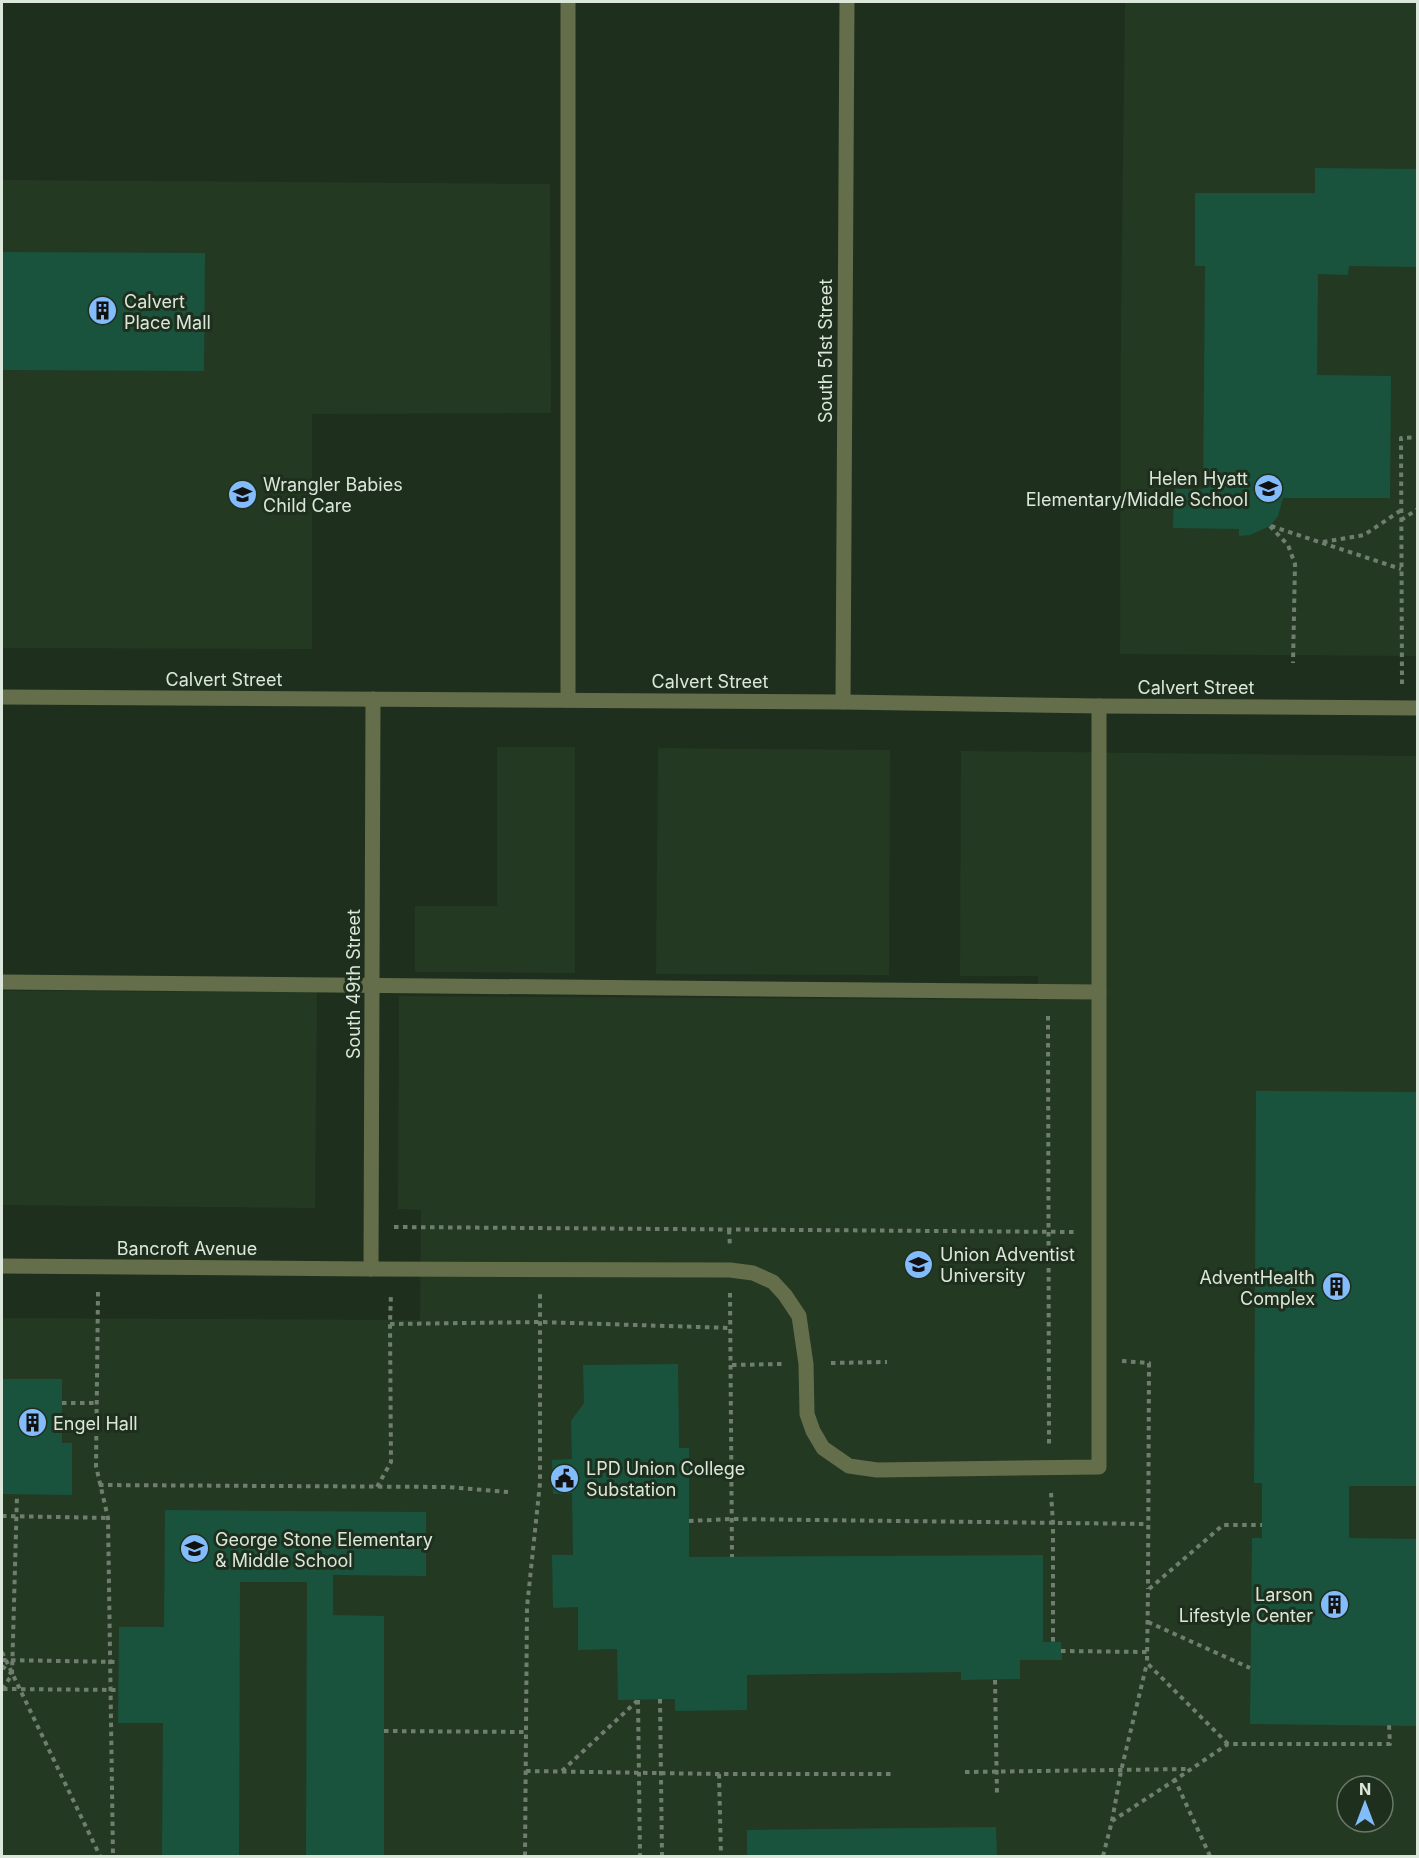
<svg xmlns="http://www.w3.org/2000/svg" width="1419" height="1858" viewBox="0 0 1419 1858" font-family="Inter,sans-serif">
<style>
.built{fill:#243922;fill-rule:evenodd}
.building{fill:#19533d}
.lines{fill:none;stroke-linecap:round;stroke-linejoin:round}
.path{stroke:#707e6f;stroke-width:4;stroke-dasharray:4.5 4.5;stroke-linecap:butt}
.service{stroke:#646e4b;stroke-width:15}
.minor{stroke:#646e4b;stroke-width:15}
.tertiary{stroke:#646e4b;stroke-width:15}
.labels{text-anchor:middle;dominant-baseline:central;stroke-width:6;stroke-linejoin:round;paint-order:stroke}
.poi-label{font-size:18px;fill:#dce7db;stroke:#1f2f1d;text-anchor:start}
.street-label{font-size:18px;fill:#dce7db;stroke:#1f2f1d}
</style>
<rect width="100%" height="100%" fill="#1f2f1d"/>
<!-- built -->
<g class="built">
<polygon points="1125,2 1417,2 1417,656 1120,654 1121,321"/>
<polygon points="2,180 550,184 551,413 312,414 312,649 2,648"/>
<polygon points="497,747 575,747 575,973 415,972 415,906 497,906"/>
<polygon points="658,748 890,750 889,975 656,974"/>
<path d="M 961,751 L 1417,756 L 1417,1856 L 2,1856 L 2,1318 L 420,1320 L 421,1210 L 398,1209 L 399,996 L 1038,1000 L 1038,976 L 960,976 ZM 1347,1786 L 1383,1786 L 1383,1822 L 1347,1822 Z"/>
<polygon points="2,991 317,992 315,1208 2,1205"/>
</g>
<!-- building -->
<g class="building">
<polygon points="1315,168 1418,169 1418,267 1349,266 1348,275 1318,274 1317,375 1391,376 1390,498 1283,498 1278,516 1270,526 1250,535 1239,536 1239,529 1173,528 1174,489 1203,489 1205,266 1195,266 1195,193 1315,193"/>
<polygon points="2,252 205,253 204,371 2,370"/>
<polygon points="1256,1091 1418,1092 1418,1486 1349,1486 1349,1538 1418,1539 1418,1726 1250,1724 1252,1538 1262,1538 1262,1483 1254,1483"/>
<polygon points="678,1364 679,1448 689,1448 689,1557 1043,1555 1043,1642 1061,1642 1062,1660 1020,1660 1020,1679 961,1680 961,1672 747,1675 747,1710 675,1711 675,1699 618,1700 617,1649 578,1650 578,1607 553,1608 552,1555 573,1555 572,1493 553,1494 552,1460 572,1459 571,1421 584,1403 583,1365"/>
<polygon points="2,1379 62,1379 62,1443 72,1443 72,1495 2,1494"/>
<polygon points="165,1510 426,1512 426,1576 333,1575 333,1615 384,1616 384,1856 306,1856 307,1582 240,1582 239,1856 162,1856 163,1723 118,1723 119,1627 164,1627"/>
<polygon points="996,1827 997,1856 747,1856 747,1830"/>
</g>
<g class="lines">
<!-- path -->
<g class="path">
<polyline points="1401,520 1418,509"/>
<polyline points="1270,526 1288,545 1295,564 1293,663"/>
<polyline points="1271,526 1401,569"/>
<polyline points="1323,542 1364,535 1400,511"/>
<polyline points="1402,684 1401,438 1418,437"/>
<polyline points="1048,1016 1049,1444"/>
<polyline points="394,1227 1074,1232"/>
<polyline points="729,1230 730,1247"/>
<polyline points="98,1292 96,1466 108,1518 113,1856"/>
<polyline points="730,1293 732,1557"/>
<polyline points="390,1324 540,1322 731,1328"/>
<polyline points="1122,1361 1149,1363 1148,1589"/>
<polyline points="831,1363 887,1362"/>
<polyline points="732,1365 782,1364"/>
<polyline points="62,1403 97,1403"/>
<polyline points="99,1485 447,1487 508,1492"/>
<polyline points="377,1487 391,1462 390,1324 391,1293"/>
<polyline points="1051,1493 1053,1523 1053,1642"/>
<polyline points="2,1516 108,1518"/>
<polyline points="689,1521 732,1519 1148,1524"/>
<polyline points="1148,1622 1250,1668"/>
<polyline points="1061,1651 1147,1652"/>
<polyline points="2,1652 100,1856"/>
<polyline points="2,1660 119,1662"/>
<polyline points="2,1666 12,1674"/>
<polyline points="995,1680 997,1794"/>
<polyline points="2,1689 12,1675 17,1495"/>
<polyline points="3,1689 119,1690"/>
<polyline points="660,1699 662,1856"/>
<polyline points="638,1700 640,1856"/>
<polyline points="384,1731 526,1732"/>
<polyline points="1228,1744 1147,1663 1148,1590 1223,1525 1262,1525"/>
<polyline points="526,1771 719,1774 892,1774"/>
<polyline points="562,1771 637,1701"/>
<polyline points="965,1772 1189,1769"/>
<polyline points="719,1774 721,1856"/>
<polyline points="1112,1821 1121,1771 1147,1663"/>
<polyline points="470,1855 470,1856"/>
<polyline points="525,1856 527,1607 540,1483 540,1294"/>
<polyline points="1103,1856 1112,1821 1175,1780"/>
<polyline points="1210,1856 1175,1780 1228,1744 1390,1744 1389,1725"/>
</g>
<!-- service -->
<g class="service">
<polyline points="568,700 568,2"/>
<polyline points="2,982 1099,992"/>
<polyline points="371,1269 730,1270 753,1273 773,1282 785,1295 799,1316 806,1364 807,1414 813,1431 823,1448 849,1466 877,1470 1099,1467 1099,706"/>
</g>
<!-- minor -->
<g class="minor">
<polyline points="843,702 847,2"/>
<polyline points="2,1266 371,1269 373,699"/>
</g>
<!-- tertiary -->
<polyline class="tertiary" points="2,697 843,702 1099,706 1418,708"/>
</g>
<!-- icons -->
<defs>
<symbol id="building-disc" viewBox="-11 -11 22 22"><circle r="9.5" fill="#83bcfb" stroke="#1f2f1d"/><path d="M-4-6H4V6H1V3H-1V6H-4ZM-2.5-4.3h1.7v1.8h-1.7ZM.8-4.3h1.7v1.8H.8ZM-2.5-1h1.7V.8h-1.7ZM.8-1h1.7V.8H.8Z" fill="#111"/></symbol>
<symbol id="school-disc" viewBox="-11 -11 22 22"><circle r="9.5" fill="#83bcfb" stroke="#1f2f1d"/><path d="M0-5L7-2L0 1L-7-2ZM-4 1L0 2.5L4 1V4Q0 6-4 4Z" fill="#111"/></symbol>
<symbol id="university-disc" viewBox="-11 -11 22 22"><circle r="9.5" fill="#83bcfb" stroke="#1f2f1d"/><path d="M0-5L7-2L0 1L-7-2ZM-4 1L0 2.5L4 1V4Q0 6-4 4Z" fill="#111"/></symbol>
<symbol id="civic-disc" viewBox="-11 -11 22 22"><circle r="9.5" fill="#83bcfb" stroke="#1f2f1d"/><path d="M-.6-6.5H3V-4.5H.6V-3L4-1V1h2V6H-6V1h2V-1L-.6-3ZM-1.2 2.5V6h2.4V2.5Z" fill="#111"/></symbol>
</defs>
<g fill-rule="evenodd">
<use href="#building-disc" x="86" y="294" width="33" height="33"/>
<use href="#school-disc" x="1252" y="472" width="33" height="33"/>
<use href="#school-disc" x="226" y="478" width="33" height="33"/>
<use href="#university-disc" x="902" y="1248" width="33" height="33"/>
<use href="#building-disc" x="1320" y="1270" width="33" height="33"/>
<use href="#building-disc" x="16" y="1406" width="33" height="33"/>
<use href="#civic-disc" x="548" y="1462" width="33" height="33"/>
<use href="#school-disc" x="178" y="1532" width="33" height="33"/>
<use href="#building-disc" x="1318" y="1588" width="33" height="33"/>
</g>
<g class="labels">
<!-- poi labels -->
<g class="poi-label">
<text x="124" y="301">Calvert<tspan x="124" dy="21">Place Mall</tspan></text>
<text x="1248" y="478" text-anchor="end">Helen Hyatt<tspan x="1248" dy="21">Elementary/Middle School</tspan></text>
<text x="263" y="484">Wrangler Babies<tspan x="263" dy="21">Child Care</tspan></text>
<text x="940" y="1254">Union Adventist<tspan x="940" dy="21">University</tspan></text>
<text x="1315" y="1277" text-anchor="end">AdventHealth<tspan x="1315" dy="21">Complex</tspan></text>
<text x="53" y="1423">Engel Hall</text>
<text x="586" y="1468">LPD Union College<tspan x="586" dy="21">Substation</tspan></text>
<text x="215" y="1539">George Stone Elementary<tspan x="215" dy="21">&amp; Middle School</tspan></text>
<text x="1313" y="1594" text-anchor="end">Larson<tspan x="1313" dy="21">Lifestyle Center</tspan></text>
</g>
<!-- street labels -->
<g class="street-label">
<text transform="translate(825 351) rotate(-90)">South 51st Street</text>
<text x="224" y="679">Calvert Street</text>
<text x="710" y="681">Calvert Street</text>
<text x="1196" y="687">Calvert Street</text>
<text transform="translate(353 984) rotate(-90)">South 49th Street</text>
<text x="187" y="1248">Bancroft Avenue</text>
</g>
</g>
<!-- border -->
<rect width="1419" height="1858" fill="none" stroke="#dce7db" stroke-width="6"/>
<!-- north arrow -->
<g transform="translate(1365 1804)"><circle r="28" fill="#1f2f1d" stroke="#6b7969" stroke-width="1.5"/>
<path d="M0-4.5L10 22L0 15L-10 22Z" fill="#83bcfb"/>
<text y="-9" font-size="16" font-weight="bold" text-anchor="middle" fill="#dce7db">N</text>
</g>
</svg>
